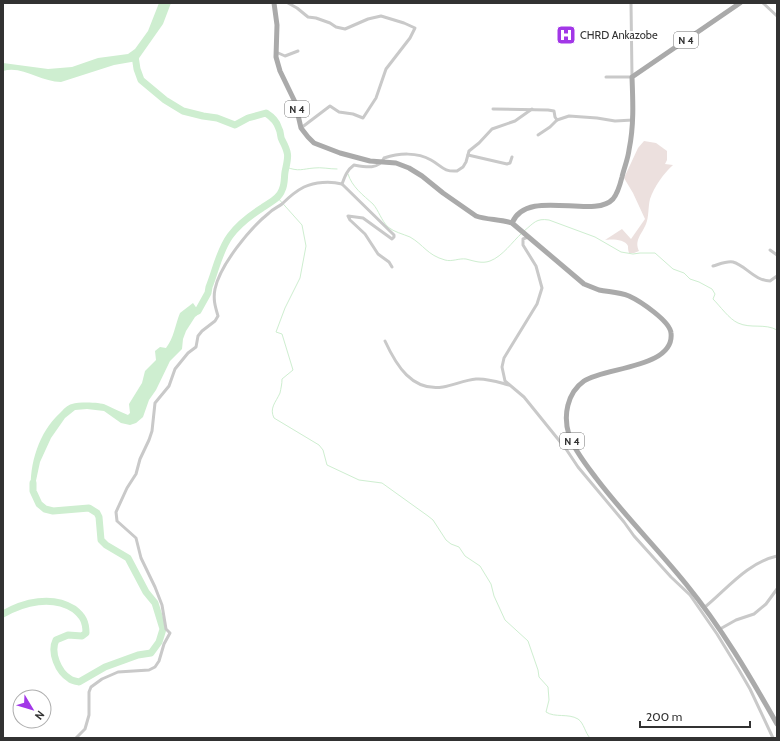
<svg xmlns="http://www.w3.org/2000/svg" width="780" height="741" viewBox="0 0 780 741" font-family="Cabin,sans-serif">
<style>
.green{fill:#ece0de}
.water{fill:#ceeed0}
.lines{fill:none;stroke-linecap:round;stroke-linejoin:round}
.stream{stroke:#ceeed0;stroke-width:1}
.river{stroke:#ceeed0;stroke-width:7}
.minor{stroke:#c9c9c9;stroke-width:3}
.primary{stroke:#aaa;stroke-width:5}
.labels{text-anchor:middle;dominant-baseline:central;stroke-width:4;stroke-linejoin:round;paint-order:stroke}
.shield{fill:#fff;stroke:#707070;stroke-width:1}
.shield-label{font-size:10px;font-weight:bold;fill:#323232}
.poi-label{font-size:11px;fill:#323232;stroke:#fff;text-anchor:start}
</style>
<rect width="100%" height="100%" fill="#fff"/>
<!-- green -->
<path class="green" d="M 644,141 L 656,143 L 667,151 L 667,160 L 665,164 L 673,165 C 664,173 654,187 650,199 C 648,207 649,217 646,224 C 642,234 634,240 639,251 L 634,253 L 629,253 C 628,250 628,248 628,246 C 625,239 611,239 605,240 L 622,229 L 631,239 L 645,219 L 633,193 L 624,178 L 638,148 Z"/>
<!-- water -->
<g class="water">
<path d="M 159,3 L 171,3 L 163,24 L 137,61 L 114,65 L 61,82 C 41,82 22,65 3,71 L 3,63 L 48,69 L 72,67 L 98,58 L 128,54 L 135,49 L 148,31 Z"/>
<path d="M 193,303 L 200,313 L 195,317 L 186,331 L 183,339 L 182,349 L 170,361 L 156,390 L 149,400 L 143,417 L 136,423 L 130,425 L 121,423 L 104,411 L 87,409 L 75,410 L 65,418 L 51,438 L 40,462 L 34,490 L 31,492 C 29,464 39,432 60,413 C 63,410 67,405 72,404 C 79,402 99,402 106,405 C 113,408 120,412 128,415 L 130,413 L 129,404 L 142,383 L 145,371 L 156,360 L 155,351 L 160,347 L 166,348 C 174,338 175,325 180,313 Z"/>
</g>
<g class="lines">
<!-- stream -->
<g class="stream">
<path d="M 286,167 C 299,172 302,169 314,168 C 321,167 329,169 337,169"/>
<path d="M 348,174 C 352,187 363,195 373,204 C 379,211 381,220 388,227 C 394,232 403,234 410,237 C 424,245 427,255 445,260 C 452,262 459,258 466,259 C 474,261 482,264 490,261 C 503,256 512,242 522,233"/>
<path d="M 277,197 L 302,225 L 306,246 L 300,278 L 285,308 L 276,332 L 282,334 L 293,370 L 282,379 C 282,384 281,388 280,393 C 276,402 269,408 274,418 L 319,445 L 323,450 L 327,465 L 359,480 L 382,483 L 428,516 L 433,520 L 446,540 L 451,544 L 459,547 L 465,556 L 480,566 L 491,584 L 494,596 L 505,620 L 528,641 L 538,670 L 539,677 L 548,687 L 549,700 L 546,712 C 555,718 568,713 578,719 C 584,723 585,733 590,738"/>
<path d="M 524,231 C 534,223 536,218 549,220 L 595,237 L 621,252 L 633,254 L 640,253 L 655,253 L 673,269 L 684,273 L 690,279 L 699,282 L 712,289 L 715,294 L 713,299 C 720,306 729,319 738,323 C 751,329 765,323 777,330"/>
</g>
<!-- river -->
<g class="river">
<path d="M 135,56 L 137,69 L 141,80 L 165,100 L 183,111 L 203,116 L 217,118 L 235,125 L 248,118 L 266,113 C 272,117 277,121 279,129 C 281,132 280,137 282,140 C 290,155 288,157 285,172 C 284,178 285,184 282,190 C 279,199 269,203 262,208 C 251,215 238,225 230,236 C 219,251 216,270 209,287 L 208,293 L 198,311 L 190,314"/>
<path d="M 3,614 C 24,602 52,595 74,609 C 83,616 86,622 86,633 L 82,636 L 68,635 L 56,640 C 50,652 58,672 70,679 C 72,681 76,681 79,682 L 105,667 L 138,655 L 151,653 L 159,642 L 163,629 L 155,603 L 146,592 L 128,558 L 106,545 L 101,540 L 99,517 L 97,513 L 89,508 L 53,511 L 45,509 L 39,504 L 33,491 L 33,483"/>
</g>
<!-- minor -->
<g class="minor">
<polyline points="288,3 297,8 308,17 316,18 330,23 336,27 345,29 368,19 381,16 404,23 415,28 410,38 386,69 376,98 363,118 353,114 339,112 330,106 301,128"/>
<polyline points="763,3 777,16"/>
<polyline points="276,52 285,56 298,51"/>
<polyline points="606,77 632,77 631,3"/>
<polyline points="493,109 548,110 554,111 555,117 557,120 569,116 597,118 615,121 633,120"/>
<polyline points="538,135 550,127 557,120"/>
<polyline points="468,155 507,164 510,163 512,157"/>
<polyline points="528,237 523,239 523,245 536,266 542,288 537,304 504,358 502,367 505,381 524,397 566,449 578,467 624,522 634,536 671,577 690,595 717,634 739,670 750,689 773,738"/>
<polyline points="770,250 777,255"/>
<path d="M 713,266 C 720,264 726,261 733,262 C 745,265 755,281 770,281 L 777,276"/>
<path d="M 392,267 L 389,262 L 378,254 L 365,234 L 350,220 L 348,216 L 363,218 L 392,239 L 394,237 L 394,235 L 342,184 C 345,176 347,170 354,165 C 365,167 379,170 384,158 C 399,153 417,152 431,160 C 442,166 443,172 457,171 L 463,167 L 466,162 L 469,151 L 479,143 L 492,129 L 515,121 L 532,109"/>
<path d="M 385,341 C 396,365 412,392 443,387 C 454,385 465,380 476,379 C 487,378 498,382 509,385"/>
<path d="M 705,607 C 727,589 747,563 777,556"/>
<polyline points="720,629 736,620 754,614 766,604 777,589"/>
<path d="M 76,738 L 85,729 L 89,715 L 89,692 L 91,687 L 102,679 L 118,672 L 149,670 L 155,667 L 159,661 L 164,644 L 170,633 L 166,629 L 162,605 L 155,587 L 141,558 L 136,538 L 117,521 L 116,512 L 127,488 L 136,474 L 140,459 L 149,440 L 152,431 L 155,403 L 169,386 L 175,369 L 188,353 L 196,347 L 198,336 L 202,331 L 215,321 L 218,316 C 215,306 213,299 215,289 C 220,265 250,228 269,213 C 273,209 278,207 282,204 C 288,198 296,191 304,187 C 315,182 330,181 342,184"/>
</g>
<!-- primary -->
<g class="primary">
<path d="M 274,3 L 277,25 L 276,57 L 280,71 L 295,102 L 301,128 L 308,137 L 314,143 L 340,153 L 370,161 L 396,163 L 409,168 L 422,176 L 443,193 L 476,216 C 487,220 500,219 512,223 L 584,284 C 589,286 594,288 599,290 C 609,292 619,292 629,296 C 640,301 670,321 671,333 C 675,368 605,367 584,381 C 567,393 563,416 569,435 C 574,450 587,466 596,478 C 624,515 657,548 686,584 C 721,627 750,676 777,724"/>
<path d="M 512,223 C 527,187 594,220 613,199 C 618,193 620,185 622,177 C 624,168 628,159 629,150 C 634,126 633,102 632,77 L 740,3"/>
</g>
</g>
<!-- icons -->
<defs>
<symbol id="hospital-square" viewBox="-11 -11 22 22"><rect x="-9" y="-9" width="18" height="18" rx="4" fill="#a237e7" stroke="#fff"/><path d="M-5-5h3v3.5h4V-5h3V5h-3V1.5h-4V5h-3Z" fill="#fff"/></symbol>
</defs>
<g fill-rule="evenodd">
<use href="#hospital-square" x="555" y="24" width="22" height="22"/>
</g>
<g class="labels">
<!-- shield labels -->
<g class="shield">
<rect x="674" y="32" width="24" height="16" rx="3"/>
<rect x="285" y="101" width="24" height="16" rx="3"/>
<rect x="560" y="433" width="24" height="16" rx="3"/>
</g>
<g class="shield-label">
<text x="686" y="40">N 4</text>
<text x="297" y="109">N 4</text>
<text x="572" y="441">N 4</text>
</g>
<!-- poi labels -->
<g class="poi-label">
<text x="580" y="35">CHRD Ankazobe</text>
</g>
</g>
<!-- border -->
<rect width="780" height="741" fill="none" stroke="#323232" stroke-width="8"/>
<!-- north arrow -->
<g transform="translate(32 709) rotate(128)"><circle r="19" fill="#ffffff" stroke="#adadad"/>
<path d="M0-3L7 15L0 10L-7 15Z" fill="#a237e7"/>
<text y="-6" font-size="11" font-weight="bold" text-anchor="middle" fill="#323232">N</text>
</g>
<!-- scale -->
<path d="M640 721v6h110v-6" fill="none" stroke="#323232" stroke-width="2"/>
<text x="646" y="721" font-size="12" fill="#323232" stroke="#ffffff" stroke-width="3" paint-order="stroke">200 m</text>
</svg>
